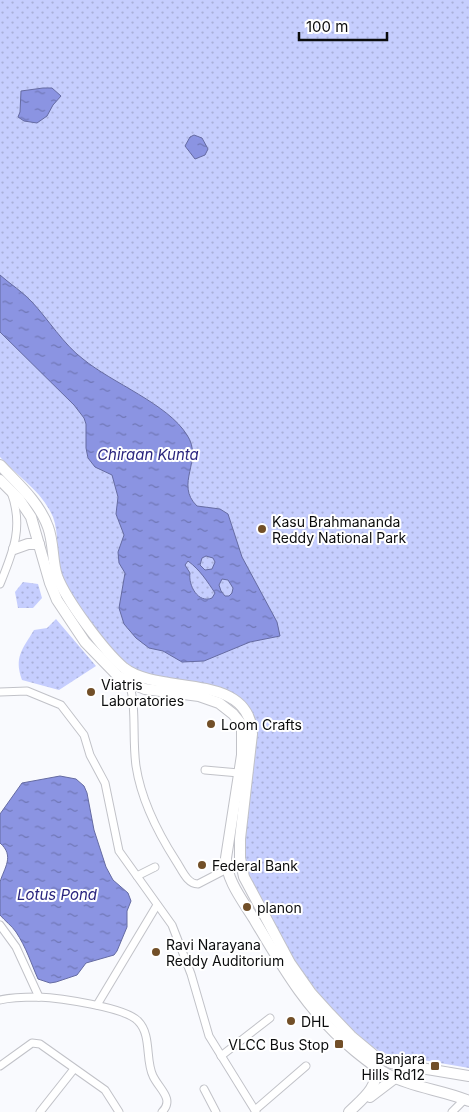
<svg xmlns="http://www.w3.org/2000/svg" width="469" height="1112" viewBox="0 0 469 1112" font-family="Inter,sans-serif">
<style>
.park{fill:url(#park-dots)}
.water{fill:url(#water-ripples);stroke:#656ba2;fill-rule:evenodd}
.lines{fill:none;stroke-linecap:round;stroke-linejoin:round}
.street-casing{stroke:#c1c2c8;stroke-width:9}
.secondary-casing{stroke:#c1c2c8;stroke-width:12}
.street{stroke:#fff;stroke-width:7}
.secondary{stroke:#fff;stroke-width:10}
.poi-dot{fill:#724f28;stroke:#fff;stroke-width:2}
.labels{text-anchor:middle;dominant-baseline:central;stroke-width:4;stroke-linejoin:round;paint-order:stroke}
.poi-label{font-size:14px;fill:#0b0c0d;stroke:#fff;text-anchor:start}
.water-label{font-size:15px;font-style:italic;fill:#2a257e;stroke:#fff}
</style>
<defs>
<pattern id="park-dots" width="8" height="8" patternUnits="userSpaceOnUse" patternTransform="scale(1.25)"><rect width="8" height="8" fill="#c6cefe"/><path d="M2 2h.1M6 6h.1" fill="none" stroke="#a9b0d8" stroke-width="1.8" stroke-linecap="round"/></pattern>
<pattern id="water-ripples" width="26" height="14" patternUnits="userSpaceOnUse" patternTransform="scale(1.25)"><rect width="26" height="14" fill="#8b94e2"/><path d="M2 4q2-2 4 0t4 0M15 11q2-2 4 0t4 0" fill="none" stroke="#7077b6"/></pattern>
</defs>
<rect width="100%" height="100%" fill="#f9fafe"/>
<!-- park -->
<g class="park">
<path d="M 0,0 L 469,0 L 469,1068 L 382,1053 L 367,1043 L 351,1028 L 322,998 L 296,963 L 247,876 L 244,844 L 256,727 C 248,676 185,685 149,675 C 139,672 130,666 122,659 C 105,643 65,592 60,569 C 56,552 59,533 53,517 C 42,491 18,477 0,457 Z"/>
<polygon points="23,582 38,584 42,598 33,608 18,608 15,592"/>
<path d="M 56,619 L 96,666 L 59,690 L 22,680 C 14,657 22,650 34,630 L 47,628 Z"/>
</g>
<!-- water -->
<g class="water">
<polygon points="43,88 52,88 61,96 53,105 47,116 37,123 24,121 18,117 20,112 21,91"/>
<polygon points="194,135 202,138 208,149 205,155 195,159 185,146 190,137"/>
<path d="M 0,275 C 10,284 23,292 32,302 C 48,319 64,345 83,359 C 112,383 168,404 187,435 C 204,460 174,484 197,506 L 220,509 L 228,514 L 242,557 L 277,622 L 280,636 L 250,642 L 204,661 L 182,662 L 163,651 L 149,648 L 136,638 L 124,624 L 119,608 L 125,573 L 119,563 L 118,552 L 124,535 L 116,514 L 118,497 L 112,475 L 95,467 L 88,458 L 86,448 L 86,424 L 84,418 L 74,405 L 0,332 ZM 206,556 L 213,558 L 215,562 L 212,569 L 205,570 L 200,565 L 202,558 ZM 188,561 C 200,570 207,581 215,593 L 212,598 C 198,604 188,585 190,573 L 185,565 ZM 222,579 L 228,580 L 233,588 L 232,593 L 229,596 L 225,596 L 221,591 L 219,585 Z"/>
<path d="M 60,776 L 76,779 L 84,786 L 87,793 L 94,830 L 106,867 L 113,880 L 128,893 L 131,901 L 127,911 L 127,927 L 117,951 L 114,955 L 86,963 L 77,975 L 56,982 L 50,983 L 38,979 C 31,963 26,947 16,932 C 12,926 5,921 0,915 C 0,905 0,892 0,882 C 4,868 15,856 0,843 L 0,814 L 22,783 Z"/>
</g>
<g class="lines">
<defs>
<g id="street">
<path d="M 0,584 C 13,552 24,527 11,492"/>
<path d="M 129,682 C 137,709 132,737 136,766 C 141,799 158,833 176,861 C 182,870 187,884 198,884 L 227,869"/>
<polyline points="0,692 27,691 61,705 84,735 90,755 105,783 119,851 172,925 191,974 209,1036 256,1112"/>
<polyline points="205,770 239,773"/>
<polyline points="137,876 155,867"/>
<polyline points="0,925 16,947 39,997"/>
<path d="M 0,1000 C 12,997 26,997 38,997 C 59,998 125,1007 138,1021 C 152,1035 145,1060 153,1076 C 159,1089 175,1099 162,1112"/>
<polyline points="97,1005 157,905"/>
<polyline points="221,1056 270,1018"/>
<polyline points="0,1066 32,1043 40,1044 105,1090 119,1112"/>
<polyline points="204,1089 216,1112"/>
<polyline points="255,1110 306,1066"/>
<polyline points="40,1112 74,1069"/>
<polyline points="452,1112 465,1099"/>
</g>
<g id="secondary">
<path d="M 0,465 C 18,484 39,502 48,527 C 54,543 52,561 57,576 C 66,600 104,651 124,668 C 159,696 250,671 252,734 L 240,839 L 240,858 L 244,877 L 290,963 L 311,993 L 330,1014 L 351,1036 L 375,1056 L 391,1063 L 469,1076"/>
<path d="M 0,480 L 19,499 L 31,517 L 50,583 L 57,600 L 85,642 L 118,676 L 135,685 L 145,689 L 199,696 L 219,703 L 233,714 L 242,725 L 242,755 L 226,858 C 226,880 243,901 254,919 C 284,970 309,1013 355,1051 C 366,1060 377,1069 389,1075 C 414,1088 443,1090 469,1101"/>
<polyline points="14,549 28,544 39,544"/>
<polyline points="370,1097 395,1078"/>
<path d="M 349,1112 C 363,1098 377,1089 377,1067"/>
</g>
</defs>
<!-- street casing -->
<use href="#street" class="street-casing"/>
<!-- secondary casing -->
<use href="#secondary" class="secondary-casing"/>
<!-- street -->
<use href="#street" class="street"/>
<!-- secondary -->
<use href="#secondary" class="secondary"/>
</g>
<!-- markers -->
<g class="poi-dot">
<circle cx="262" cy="529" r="5"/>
<circle cx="91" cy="692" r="5"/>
<circle cx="211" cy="724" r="5"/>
<circle cx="202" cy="865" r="5"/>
<circle cx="247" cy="907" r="5"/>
<circle cx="156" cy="952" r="5"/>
<circle cx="291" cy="1021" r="5"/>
<rect x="334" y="1039" width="10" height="10" rx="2.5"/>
<rect x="430" y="1061" width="10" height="10" rx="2.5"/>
</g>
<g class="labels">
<!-- poi labels -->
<g class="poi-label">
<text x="272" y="521">Kasu Brahmananda<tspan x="272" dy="16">Reddy National Park</tspan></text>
<text x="101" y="684">Viatris<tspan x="101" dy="16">Laboratories</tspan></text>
<text x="221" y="724">Loom Crafts</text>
<text x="212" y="865">Federal Bank</text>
<text x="257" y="907">planon</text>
<text x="166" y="944">Ravi Narayana<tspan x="166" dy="16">Reddy Auditorium</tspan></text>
<text x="301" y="1021">DHL</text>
<text x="329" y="1044" text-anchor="end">VLCC Bus Stop</text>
<text x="425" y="1058" text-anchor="end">Banjara<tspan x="425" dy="16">Hills Rd12</tspan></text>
</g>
<!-- water labels -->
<g class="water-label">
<text x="148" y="454">Chiraan Kunta</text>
<text x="57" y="894">Lotus Pond</text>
</g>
</g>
<!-- scale -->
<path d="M299 32v8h88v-8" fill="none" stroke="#0b0c0d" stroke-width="2.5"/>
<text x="306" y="32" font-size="15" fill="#0b0c0d" stroke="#ffffff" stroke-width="4" paint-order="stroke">100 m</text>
</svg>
